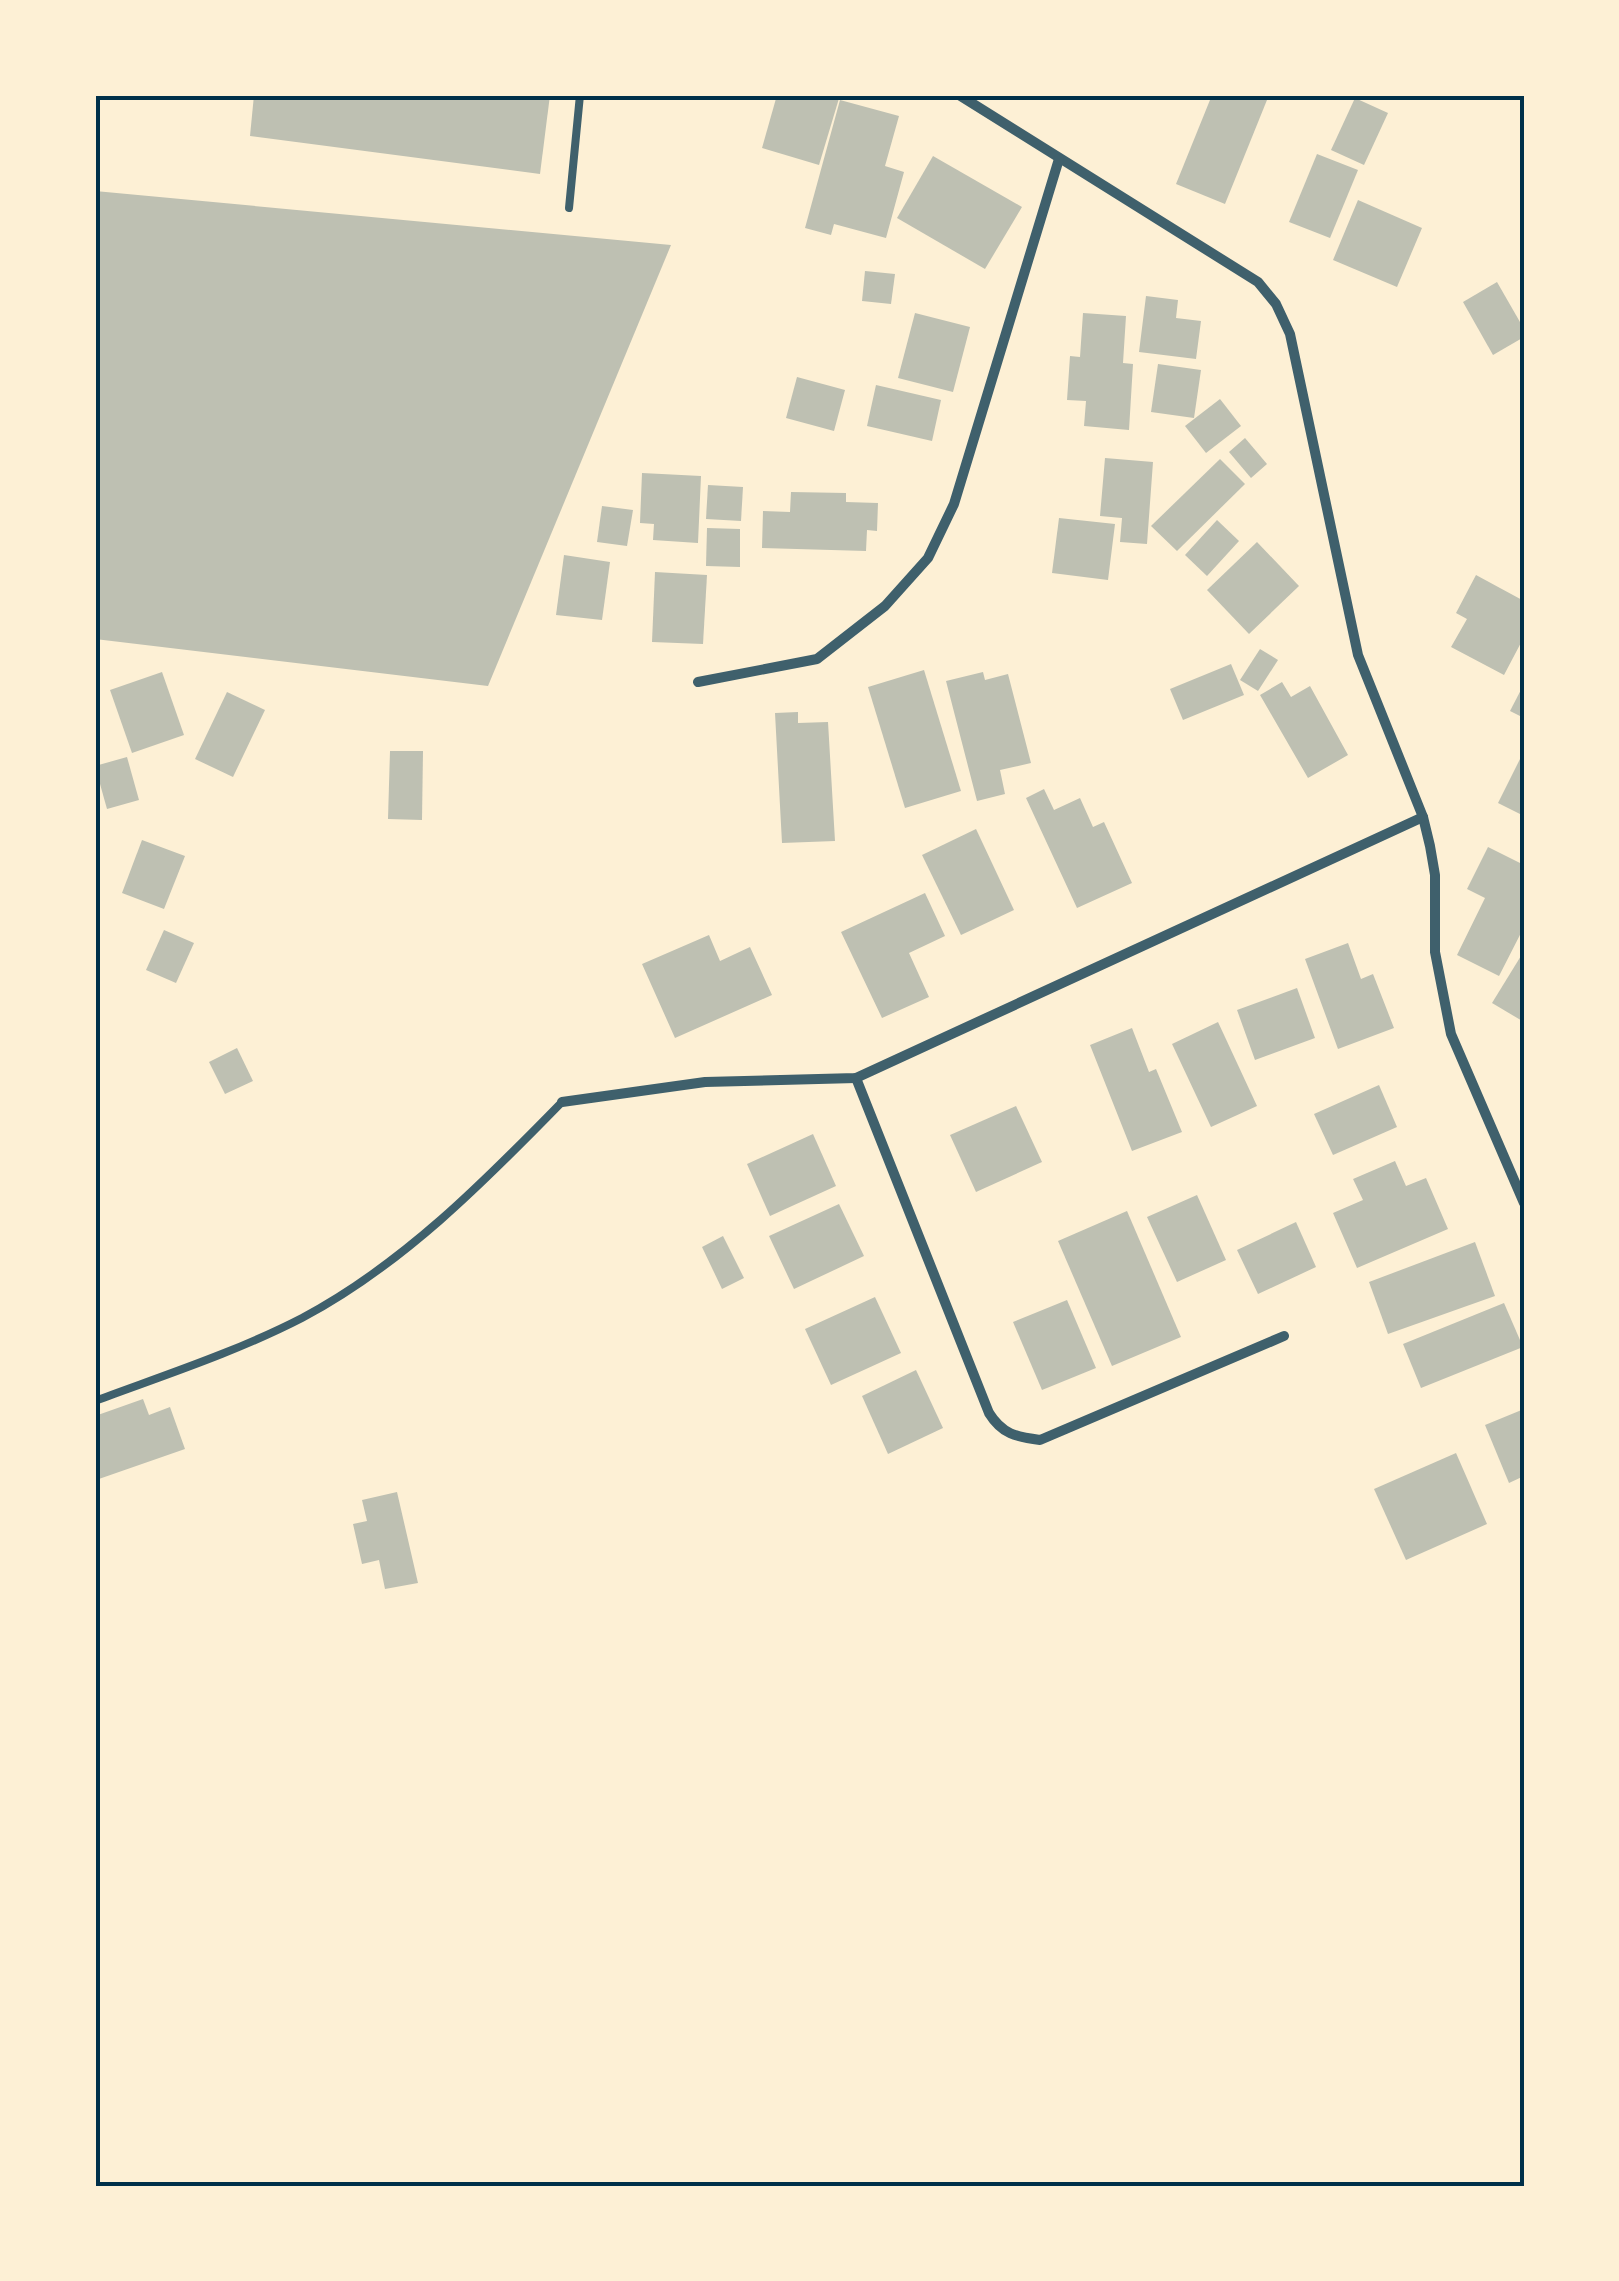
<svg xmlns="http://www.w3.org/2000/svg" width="1619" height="2281" viewBox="0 0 1619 2281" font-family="Bitter,serif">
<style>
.building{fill:#bec0b2}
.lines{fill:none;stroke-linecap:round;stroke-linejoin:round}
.service{stroke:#3f606c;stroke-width:8}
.minor{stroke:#3f606c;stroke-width:10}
.neatline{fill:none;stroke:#003049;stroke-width:4}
</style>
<rect width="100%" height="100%" fill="#fdf0d5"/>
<!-- building -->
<g class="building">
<polygon points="254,95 550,95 540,174 250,136"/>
<polygon points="777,95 840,95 819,165 762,148"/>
<polygon points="1212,95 1269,95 1225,204 1176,184"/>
<polygon points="1355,98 1388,113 1364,165 1331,150"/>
<polygon points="840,100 899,116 885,166 904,172 886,238 834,224 831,235 805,228"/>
<polygon points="1317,154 1358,170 1330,238 1289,222"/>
<polygon points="933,156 1022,207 985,269 897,218"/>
<polygon points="95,191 671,245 488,686 95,639"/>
<polygon points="1358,200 1422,228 1397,287 1333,260"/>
<polygon points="865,271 895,274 891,304 862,301"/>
<polygon points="1497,282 1524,329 1524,337 1493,355 1463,302"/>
<polygon points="1146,296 1178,300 1176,318 1201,321 1196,359 1139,352"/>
<polygon points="915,313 970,327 953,392 898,378"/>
<polygon points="1083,313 1126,316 1123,363 1133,364 1129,430 1084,426 1086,401 1067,400 1070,356 1080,357"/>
<polygon points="1158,364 1201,370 1194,418 1151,412"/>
<polygon points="797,377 845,390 834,431 786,418"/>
<polygon points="876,385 941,400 932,441 867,426"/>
<polygon points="1220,399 1241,426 1206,453 1185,426"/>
<polygon points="1245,438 1267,464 1251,478 1229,452"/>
<polygon points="1105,458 1153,462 1147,544 1120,542 1122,518 1100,516"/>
<polygon points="1220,459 1245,484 1177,551 1151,526"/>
<polygon points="642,473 701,476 698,543 653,540 654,524 640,523"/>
<polygon points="708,485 743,487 741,521 706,519"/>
<polygon points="791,492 846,493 846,502 878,503 877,531 867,530 866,551 762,548 763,511 790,512"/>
<polygon points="602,506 633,510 627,546 597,542"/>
<polygon points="1059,518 1115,524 1108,580 1052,573"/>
<polygon points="1217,520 1239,541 1207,576 1185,555"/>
<polygon points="707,528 740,529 740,567 706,566"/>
<polygon points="1257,542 1299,586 1249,634 1207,590"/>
<polygon points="564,555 610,562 602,620 556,615"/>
<polygon points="655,572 707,575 703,644 652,642"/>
<polygon points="1476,575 1524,601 1524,637 1504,675 1451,647 1467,619 1456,613"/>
<polygon points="1260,649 1278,660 1258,691 1240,680"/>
<polygon points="1231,664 1244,695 1183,720 1170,689"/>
<polygon points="924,670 961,791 905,808 868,687"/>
<polygon points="162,672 184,735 132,753 110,690"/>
<polygon points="983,672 985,680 1008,674 1031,763 1000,770 1005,794 977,801 946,681"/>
<polygon points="1282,682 1291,697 1310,686 1348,755 1308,778 1260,695"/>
<polygon points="1524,684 1524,718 1510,711"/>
<polygon points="227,692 265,710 233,777 195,759"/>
<polygon points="798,712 798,723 828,722 835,841 782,843 775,713"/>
<polygon points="390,751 423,751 422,820 388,819"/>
<polygon points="1524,751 1524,816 1498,803"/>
<polygon points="127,757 139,800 107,809 95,766"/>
<polygon points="1044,789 1054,810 1080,798 1093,827 1104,822 1132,883 1077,908 1026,798"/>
<polygon points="976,829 1014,910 961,935 922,855"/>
<polygon points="142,840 185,856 164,909 122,893"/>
<polygon points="1488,847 1524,865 1524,927 1499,976 1457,955 1485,898 1467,889"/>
<polygon points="925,893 945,936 909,953 929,997 882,1018 841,932"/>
<polygon points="164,930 194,943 176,983 146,970"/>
<polygon points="709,935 720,961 750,947 772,995 675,1038 642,964"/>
<polygon points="1348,943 1361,979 1373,974 1394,1028 1338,1049 1305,959"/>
<polygon points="1524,951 1524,1022 1492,1003"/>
<polygon points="1297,988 1315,1038 1255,1060 1237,1010"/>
<polygon points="1218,1022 1257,1106 1211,1127 1172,1044"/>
<polygon points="1132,1028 1149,1072 1156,1069 1182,1132 1132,1151 1090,1045"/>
<polygon points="237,1048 253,1081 225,1094 209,1062"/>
<polygon points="1379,1085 1397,1127 1333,1155 1314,1114"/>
<polygon points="1016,1106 1042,1162 976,1192 950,1135"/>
<polygon points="813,1134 836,1186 770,1216 747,1164"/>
<polygon points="1395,1161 1406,1186 1426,1178 1448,1229 1357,1268 1333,1213 1363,1200 1353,1179"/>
<polygon points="1197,1195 1226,1260 1177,1282 1147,1217"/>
<polygon points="839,1204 864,1256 794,1289 769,1236"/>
<polygon points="1127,1211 1181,1337 1112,1366 1058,1241"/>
<polygon points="1296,1222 1316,1267 1258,1294 1237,1250"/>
<polygon points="723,1236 744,1278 722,1289 702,1247"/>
<polygon points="1475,1242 1495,1296 1388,1334 1369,1282"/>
<polygon points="875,1297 901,1353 831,1385 805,1329"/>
<polygon points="1067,1300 1096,1368 1042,1390 1013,1322"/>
<polygon points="1504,1303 1523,1347 1421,1388 1403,1344"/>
<polygon points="916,1370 943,1428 888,1454 862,1396"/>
<polygon points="143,1399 149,1415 170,1407 185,1449 96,1480 95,1416"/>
<polygon points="1524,1409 1524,1476 1509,1483 1485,1425"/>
<polygon points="1456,1453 1487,1524 1406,1560 1374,1489"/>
<polygon points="397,1492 418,1583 385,1589 379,1560 362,1564 353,1524 367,1521 362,1500"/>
</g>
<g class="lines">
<!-- service -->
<g class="service">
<polyline points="569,208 580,95"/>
<path d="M 95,1401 C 165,1375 236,1352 302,1318 C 402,1265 484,1182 562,1102"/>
</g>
<!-- minor -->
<g class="minor">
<polyline points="959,95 1258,282 1276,304 1290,334 1358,655 1423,817 1430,846 1435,875 1435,952 1451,1034 1524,1203"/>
<polyline points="698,682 817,659 885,606 928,558 954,504 1059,159"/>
<path d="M 856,1078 L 989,1413 C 1002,1434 1016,1437 1040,1440 L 1284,1336"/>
<polyline points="562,1102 705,1082 856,1078 1423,817"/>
</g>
</g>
<!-- border -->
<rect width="1619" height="2281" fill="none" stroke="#fdf0d5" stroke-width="195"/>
<rect x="98" y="98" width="1424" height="2086" class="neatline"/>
</svg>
